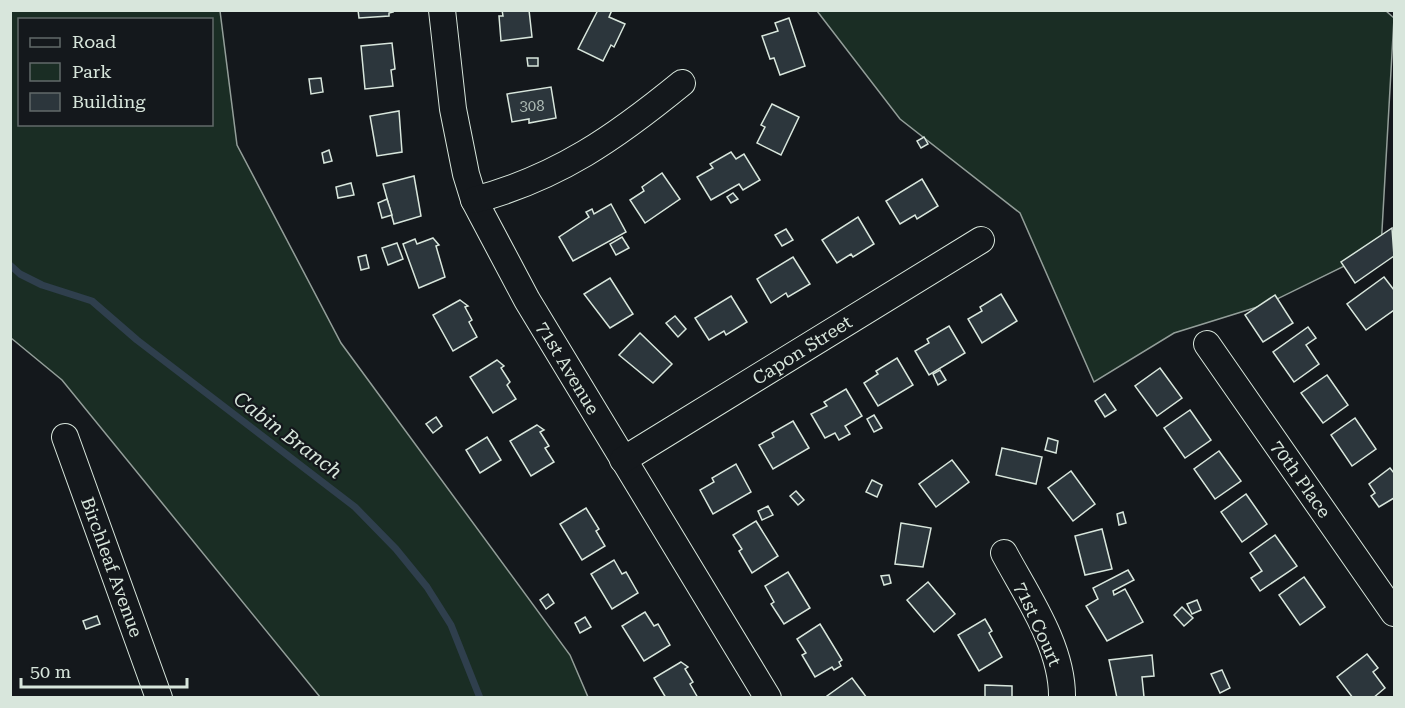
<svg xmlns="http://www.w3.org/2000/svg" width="1405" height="708" viewBox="0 0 1405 708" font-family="'Roboto Serif',serif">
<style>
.green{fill:#1a2d24;stroke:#939e99;stroke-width:1.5;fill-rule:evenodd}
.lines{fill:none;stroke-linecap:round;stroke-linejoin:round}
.stream{stroke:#2f3f4d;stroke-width:7}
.building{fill:#2c363c;stroke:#d8e6dc;stroke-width:1.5}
.minor-casing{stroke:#d8e6dc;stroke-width:28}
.minor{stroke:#14181c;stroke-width:26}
.labels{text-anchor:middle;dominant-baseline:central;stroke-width:4.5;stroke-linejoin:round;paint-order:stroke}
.number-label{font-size:15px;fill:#adbab4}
.street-label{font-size:18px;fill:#d8e6dc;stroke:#14181c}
.water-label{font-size:20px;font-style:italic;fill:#d8e6dc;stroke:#14181c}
</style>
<rect width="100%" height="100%" fill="#14181c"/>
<!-- green -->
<g class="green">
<path d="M 10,11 L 220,11 L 237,145 L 341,343 L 570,655 L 588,697 L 320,697 L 62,380 L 11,338 ZM 20,20 L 212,20 L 212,124 L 20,124 Z"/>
<polygon points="817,11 1386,11 1394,18 1381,248 1267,304 1174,333 1094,382 1020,213 900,119"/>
</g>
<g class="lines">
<!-- stream -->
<polyline class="stream" points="10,265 20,274 42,285 92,301 137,340 355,507 396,549 427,587 451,625 480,698"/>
</g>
<!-- building -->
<g class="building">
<polygon points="358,10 392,10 393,12 389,13 389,16 359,18"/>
<polygon points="502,10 529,10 532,37 501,41 499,16 503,16"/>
<polygon points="598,10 612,10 609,17 625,24 614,47 611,45 603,61 578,49"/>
<polygon points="789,18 805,66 780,75 774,58 770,59 762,36 778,31 775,23"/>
<polygon points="392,43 395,69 391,70 393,86 365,89 361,46"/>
<polygon points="527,58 538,58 538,66 528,66"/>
<polygon points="321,78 323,92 311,94 309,79"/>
<polygon points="551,87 556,118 529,123 529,119 512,122 507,94"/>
<polygon points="772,104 799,117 781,155 757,143 765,127 761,125"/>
<polygon points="399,111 402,152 377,156 370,116"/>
<polygon points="924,137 928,144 921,148 917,141"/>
<polygon points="329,150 332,161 324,163 322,153"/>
<polygon points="731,152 736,159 744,154 760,180 743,190 739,184 711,200 697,177 713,168 710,164"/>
<polygon points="662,173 680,199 645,223 630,200 644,191 642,187"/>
<polygon points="414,176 421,216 394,224 383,184"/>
<polygon points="922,179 938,206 917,219 915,215 900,224 886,201"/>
<polygon points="351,183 354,195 338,198 336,187"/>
<polygon points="733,193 738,199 731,203 727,197"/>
<polygon points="387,199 392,215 382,218 378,203"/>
<polygon points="611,204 626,232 573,261 559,237 589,217 586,212 592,209 594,214"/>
<polygon points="858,217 874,244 853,257 851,254 837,263 822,240"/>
<polygon points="1392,228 1394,256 1355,283 1341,262"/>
<polygon points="786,229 793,240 782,246 775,235"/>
<polygon points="622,237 629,248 616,255 610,244"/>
<polygon points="433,238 439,245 436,246 445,277 419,288 403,244 415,239 417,244"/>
<polygon points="397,243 403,259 388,265 382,248"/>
<polygon points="366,255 369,268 361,270 358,257"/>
<polygon points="793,257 810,284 788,297 786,293 771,303 757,279"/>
<polygon points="1384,277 1394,290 1394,310 1366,330 1347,304"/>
<polygon points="610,278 633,314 610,328 584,294"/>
<polygon points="1001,294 1017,321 982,343 968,319 982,311 980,307"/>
<polygon points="1275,295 1293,323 1263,342 1245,315"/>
<polygon points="731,296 747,322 726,335 724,331 709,340 695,318"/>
<polygon points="460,300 468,306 465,307 472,320 469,322 477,337 453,351 433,315"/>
<polygon points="675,316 686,329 678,337 666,323"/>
<polygon points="949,326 965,353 929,375 915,351 929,343 927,339"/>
<polygon points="1308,327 1316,338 1306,345 1319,364 1294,382 1273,352"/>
<polygon points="640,333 672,364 653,383 619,355"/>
<polygon points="897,358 913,385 878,406 864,383 878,374 876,371"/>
<polygon points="497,360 504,366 501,368 510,382 507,385 516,399 493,413 470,377"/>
<polygon points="1160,368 1182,398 1157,416 1135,386"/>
<polygon points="940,370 946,380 938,385 933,374"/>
<polygon points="1327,375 1348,405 1323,423 1301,393"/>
<polygon points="846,389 862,416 845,426 850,434 839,440 835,433 825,438 811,414 827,406 824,402"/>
<polygon points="1105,394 1116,410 1105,417 1095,401"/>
<polygon points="1190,410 1211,440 1185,458 1164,428"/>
<polygon points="874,415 882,428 874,432 867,419"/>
<polygon points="436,417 442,426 433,433 426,424"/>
<polygon points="1355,418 1376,449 1352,466 1331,435"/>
<polygon points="793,421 809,448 773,469 759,445 774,437 772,433"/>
<polygon points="537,425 544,430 540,432 549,446 545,448 554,462 531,476 510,441"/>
<polygon points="487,437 501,460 480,473 466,450"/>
<polygon points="1048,438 1058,441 1056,453 1045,450"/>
<polygon points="1002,448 1042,457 1036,484 996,475"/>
<polygon points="1219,451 1241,481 1215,499 1194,469"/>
<polygon points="952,460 969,482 936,507 919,484"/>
<polygon points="736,464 751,492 713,514 700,490 714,482 712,478"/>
<polygon points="1390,468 1394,473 1394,498 1379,507 1371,496 1375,493 1369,484"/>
<polygon points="1071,471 1095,504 1073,521 1048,488"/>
<polygon points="872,480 882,485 877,497 866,492"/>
<polygon points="796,491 804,500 798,505 790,496"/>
<polygon points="1246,494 1267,524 1242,542 1221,512"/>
<polygon points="768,506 773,515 762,520 758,511"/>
<polygon points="586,508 599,529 596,531 605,546 582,560 560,524"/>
<polygon points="1123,512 1126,523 1119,525 1117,514"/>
<polygon points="756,521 778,556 752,573 739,551 742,549 733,535"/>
<polygon points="901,523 931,528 923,567 895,564"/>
<polygon points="1102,529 1112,569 1085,575 1075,536"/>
<polygon points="1275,535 1297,566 1260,591 1251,578 1262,571 1250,553"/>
<polygon points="614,560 622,574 626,572 638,593 612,609 591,574"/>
<polygon points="1128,570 1134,580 1113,591 1114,595 1125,589 1143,622 1107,641 1086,606 1098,599 1093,588"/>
<polygon points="788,572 810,608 784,624 771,604 774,602 765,586"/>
<polygon points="889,575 891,583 884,585 881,576"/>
<polygon points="1304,577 1325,607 1300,625 1279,595"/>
<polygon points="928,582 955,614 934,632 907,600"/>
<polygon points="548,594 554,603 546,609 540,600"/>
<polygon points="1197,600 1201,610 1192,614 1187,604"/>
<polygon points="1182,607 1193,618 1184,626 1174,615"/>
<polygon points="645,612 654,626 658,624 670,645 644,661 622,626"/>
<polygon points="97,616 100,624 86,629 83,621"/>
<polygon points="585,617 591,627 580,633 575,623"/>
<polygon points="985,619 992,631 989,633 1002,657 979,671 958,635"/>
<polygon points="820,624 842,660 839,662 841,666 834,670 832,667 815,677 802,655 806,653 797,639"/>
<polygon points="1367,654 1378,668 1373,672 1385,688 1373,698 1353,698 1337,677"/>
<polygon points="1152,655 1154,676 1142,677 1144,697 1117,698 1109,660"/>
<polygon points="681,662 688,667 685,669 693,682 690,684 698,698 666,698 654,678"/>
<polygon points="1222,670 1230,688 1220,693 1211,674"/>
<polygon points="852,678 867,698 828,698 827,696"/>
<polygon points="985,685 1012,686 1012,698 985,698"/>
</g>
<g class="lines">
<defs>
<g id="minor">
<polyline points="442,10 453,109 466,174 474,200 527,300 768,698"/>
<path d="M 474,200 C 558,178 616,137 682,83"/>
<polyline points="1207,344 1394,613"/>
<polyline points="65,437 159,698"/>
<polyline points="623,460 981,240"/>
<path d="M 1004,553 C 1027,596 1063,647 1062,698"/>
</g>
</defs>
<!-- minor casing -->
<use href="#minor" class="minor-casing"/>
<!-- minor -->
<use href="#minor" class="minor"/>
</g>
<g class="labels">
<!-- number labels -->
<g class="number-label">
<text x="532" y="106">308</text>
</g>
<!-- street labels -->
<g class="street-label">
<text transform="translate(802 350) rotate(-32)">Capon Street</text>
<text transform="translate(568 368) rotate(59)">71st Avenue</text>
<text transform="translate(1301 479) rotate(55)">70th Place</text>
<text transform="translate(112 567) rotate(70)">Birchleaf Avenue</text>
<text transform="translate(1038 624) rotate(66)">71st Court</text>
</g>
<!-- water labels -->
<g class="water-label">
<text transform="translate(288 435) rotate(37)">Cabin Branch</text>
</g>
</g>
<!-- border -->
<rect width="1405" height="708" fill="none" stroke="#d8e6dc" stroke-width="24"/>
<!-- legend -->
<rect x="18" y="18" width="195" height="108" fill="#14181c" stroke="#626a69" stroke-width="1.5"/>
<rect x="30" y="38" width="30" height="9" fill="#14181c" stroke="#626a69" stroke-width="1.5"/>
<text x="72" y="48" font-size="18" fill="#d8e6dc">Road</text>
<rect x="30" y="63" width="30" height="18" fill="#1a2d24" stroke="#626a69" stroke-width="1.5"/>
<text x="72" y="78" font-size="18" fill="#d8e6dc">Park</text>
<rect x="30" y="93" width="30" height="18" fill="#2c363c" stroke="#626a69" stroke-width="1.5"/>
<text x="72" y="108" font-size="18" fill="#d8e6dc">Building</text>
<!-- scale -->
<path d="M21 678v9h166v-9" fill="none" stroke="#d8e6dc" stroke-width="3"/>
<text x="30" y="678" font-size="18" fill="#d8e6dc" stroke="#14181c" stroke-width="4.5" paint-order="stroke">50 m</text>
</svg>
